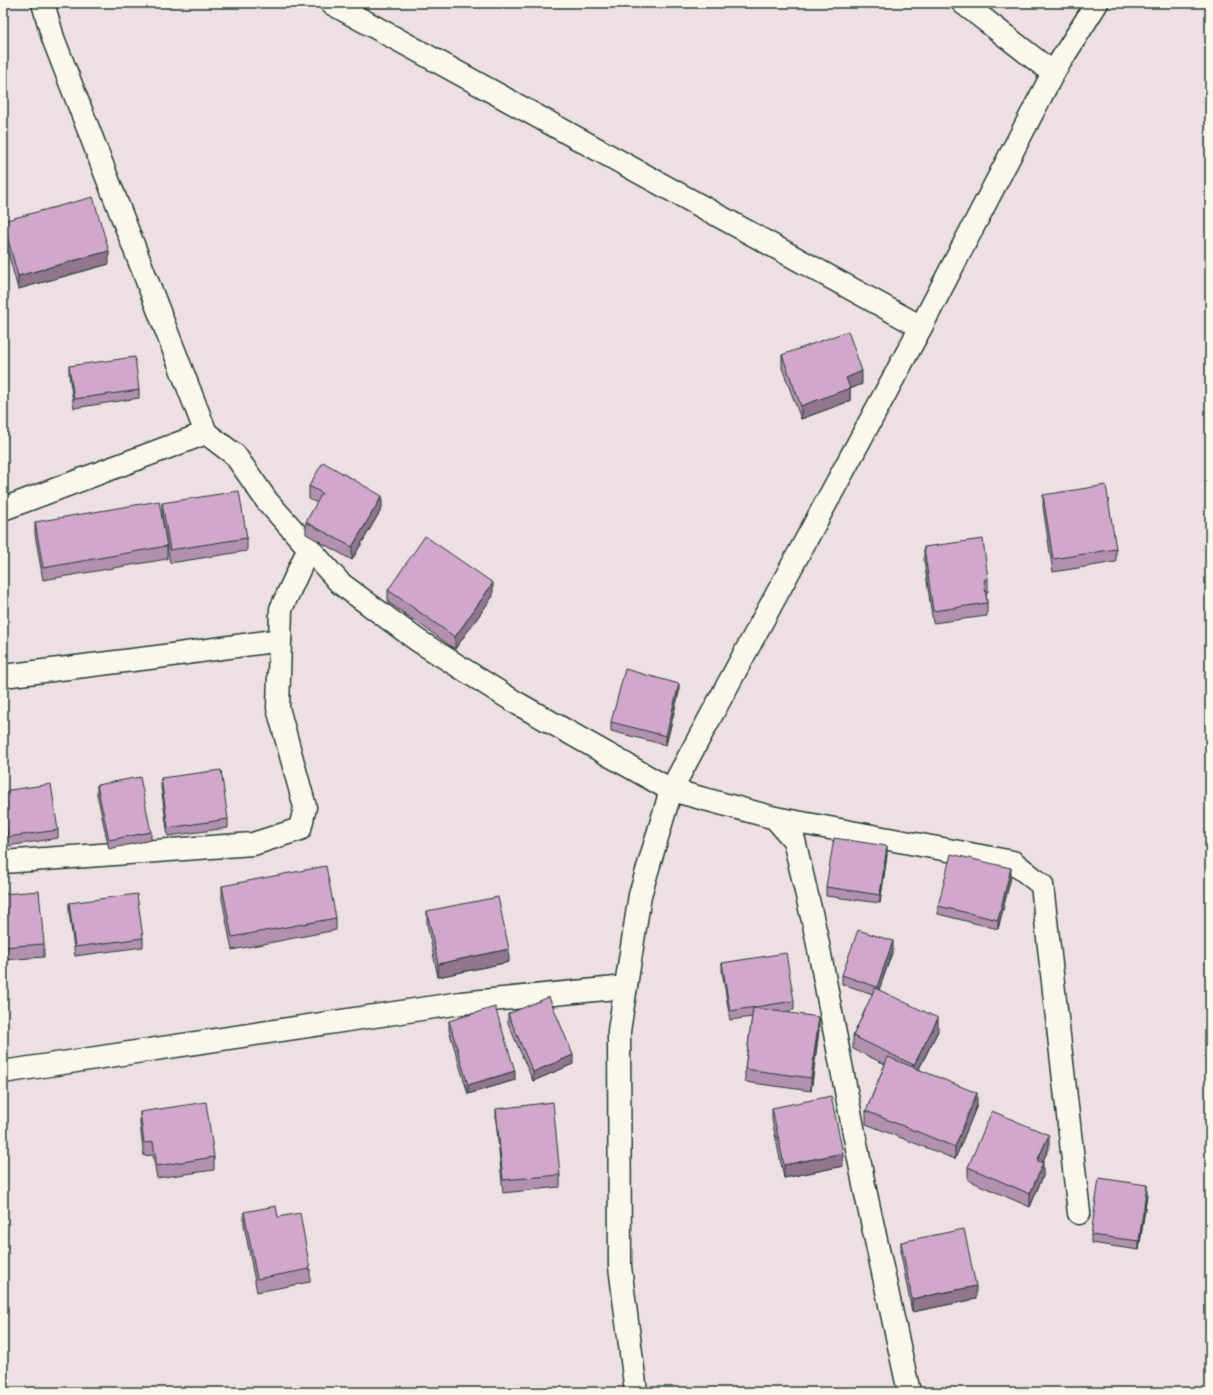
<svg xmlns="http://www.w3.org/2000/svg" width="1213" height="1395" viewBox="0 0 1213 1395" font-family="'Indie Flower',sans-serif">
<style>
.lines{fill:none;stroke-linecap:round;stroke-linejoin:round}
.minor-casing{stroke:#1f3d34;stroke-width:25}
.minor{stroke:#fbf7ec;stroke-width:22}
.wall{fill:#b490af;stroke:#1f3d34}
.shaded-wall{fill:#92758f;stroke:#1f3d34}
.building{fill:#d1a7cc;stroke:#1f3d34}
</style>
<rect width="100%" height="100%" fill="#eedfe2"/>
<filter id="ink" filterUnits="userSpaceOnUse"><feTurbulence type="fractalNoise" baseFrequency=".025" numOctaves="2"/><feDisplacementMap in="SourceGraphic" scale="8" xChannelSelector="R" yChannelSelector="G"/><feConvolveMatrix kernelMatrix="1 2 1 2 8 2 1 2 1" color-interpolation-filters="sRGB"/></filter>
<g filter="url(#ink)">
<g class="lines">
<defs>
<g id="minor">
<polyline points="43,3 53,38 206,433"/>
<polyline points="331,3 921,327"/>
<polyline points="963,3 1053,73"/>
<polyline points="3,509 206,433 235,455 267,501 340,583 417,640 515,702 671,790 775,818 794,840 816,934 864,1185 909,1392"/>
<polyline points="3,676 157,657 280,640"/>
<polyline points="775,818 1013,862 1042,885 1079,1213"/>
<polyline points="3,862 253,844 300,829 305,807 278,708 281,609 309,548"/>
<polyline points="3,1072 461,1003 626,987"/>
<polyline points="636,1392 620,1267 619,1031 640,895 671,790 921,327 1053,73 1097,3"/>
</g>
</defs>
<!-- minor casing -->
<use href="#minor" class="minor-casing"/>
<!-- minor -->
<use href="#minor" class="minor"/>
</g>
<!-- wall -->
<g class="wall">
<polygon points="3,221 109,264 18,289 3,234"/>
<polygon points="782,355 862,384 850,389 850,401 801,419 782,368"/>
<polygon points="69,366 139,390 139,398 74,408 69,375"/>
<polygon points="309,486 382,508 352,560 306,534 306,522 317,503 309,499"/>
<polygon points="1043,495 1116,549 1116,562 1053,572 1043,507"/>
<polygon points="162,503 247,538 247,551 170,563 162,516"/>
<polygon points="35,522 167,546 167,559 43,580 35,534"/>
<polygon points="924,547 988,579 988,592 986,592 987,603 987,616 933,623 924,560"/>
<polygon points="388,590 493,596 455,649 388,602"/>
<polygon points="679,692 666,745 611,731 611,722"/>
<polygon points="161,778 228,819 228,828 168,836 161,787"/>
<polygon points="97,785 151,832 151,840 109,849 97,794"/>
<polygon points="3,791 58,830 58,838 8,846 3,808"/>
<polygon points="887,855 880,903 826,896 826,887"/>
<polygon points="1011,877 998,929 938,914 938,906"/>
<polygon points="222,886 336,918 336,930 232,950 222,899"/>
<polygon points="3,894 44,944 44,957 3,960"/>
<polygon points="69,903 143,938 143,947 75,956 69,912"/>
<polygon points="427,911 509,962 438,977 427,924"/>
<polygon points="893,950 879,990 938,1031 919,1069 977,1105 955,1159 866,1124 866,1111 885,1064 853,1049 853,1036 873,994 842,984 842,975"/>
<polygon points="722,963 794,1001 794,1010 782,1012 819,1030 811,1091 745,1082 745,1069 752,1017 730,1020 722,971"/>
<polygon points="508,1014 573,1064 533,1081 508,1023"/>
<polygon points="449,1021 515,1080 468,1094 449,1030"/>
<polygon points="772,1108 843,1166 784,1178 772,1120"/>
<polygon points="496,1109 560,1175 560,1187 503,1193 496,1121"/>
<polygon points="140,1112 214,1157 214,1170 157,1178 153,1155 144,1156 140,1125"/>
<polygon points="1049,1148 1042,1163 1043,1176 1030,1207 968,1180 968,1167"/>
<polygon points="1147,1194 1139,1250 1091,1243 1091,1235"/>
<polygon points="244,1212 310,1269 310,1282 257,1292 244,1225"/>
<polygon points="901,1242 976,1299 912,1312 901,1255"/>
</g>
<!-- shaded-wall -->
<g class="shaded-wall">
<polygon points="109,251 109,264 18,289 18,276"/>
<polygon points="862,371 862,384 850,389 850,401 801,419 801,406 846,378"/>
<polygon points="382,496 382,508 352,560 352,547"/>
<polygon points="493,583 493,596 455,649 455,637"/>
<polygon points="679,684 679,692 666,745 666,736"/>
<polygon points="887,846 887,855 880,903 880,895"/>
<polygon points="1011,868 1011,877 998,929 998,920"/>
<polygon points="893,941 893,950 877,995 877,987"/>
<polygon points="509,949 509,962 438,977 438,964"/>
<polygon points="819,1017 819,1030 811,1091 811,1078"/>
<polygon points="938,1018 938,1031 914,1078 914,1065"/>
<polygon points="573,1055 573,1064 533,1081 533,1072"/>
<polygon points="515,1071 515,1080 468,1094 468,1085"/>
<polygon points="977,1093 977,1105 955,1159 955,1147"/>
<polygon points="1049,1135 1049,1148 1037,1173 1037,1161"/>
<polygon points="843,1153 843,1166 784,1178 784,1165"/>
<polygon points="1043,1163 1043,1176 1030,1207 1030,1194"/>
<polygon points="1147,1185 1147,1194 1139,1250 1139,1241"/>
<polygon points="976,1286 976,1299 912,1312 912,1299"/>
</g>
<!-- building -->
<g class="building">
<polygon points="93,197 109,251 18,276 3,221"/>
<polygon points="848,331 862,371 846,378 850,388 801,406 782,355"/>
<polygon points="135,357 139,390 74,399 69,366"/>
<polygon points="323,462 382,496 352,547 306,522 322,493 309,486"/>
<polygon points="1106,485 1116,549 1053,559 1043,495"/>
<polygon points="239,491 247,538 170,550 162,503"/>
<polygon points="159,501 167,546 43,568 35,522"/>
<polygon points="425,536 493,583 455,637 388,590"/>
<polygon points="983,539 988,579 984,580 987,603 933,611 924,547"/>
<polygon points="625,669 679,684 666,736 611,722"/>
<polygon points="221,770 228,819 168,828 161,778"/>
<polygon points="140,777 151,832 109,840 97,785"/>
<polygon points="51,784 58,830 8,837 3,800 3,791"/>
<polygon points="834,838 887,846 880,895 826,887"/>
<polygon points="951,854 1011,868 998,920 938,906"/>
<polygon points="326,866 336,918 232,937 222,886"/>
<polygon points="39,891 44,944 3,947 3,894"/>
<polygon points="137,894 143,938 75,947 69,903"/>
<polygon points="498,897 509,949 438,964 427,911"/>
<polygon points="858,930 893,941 877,987 842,975"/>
<polygon points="786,953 794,1001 730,1011 722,963"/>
<polygon points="875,988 938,1018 914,1065 853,1036"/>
<polygon points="549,997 573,1055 533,1072 508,1014"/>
<polygon points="495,1007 515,1071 468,1085 449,1021"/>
<polygon points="753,1008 819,1017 811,1078 745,1069"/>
<polygon points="888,1057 977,1093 955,1147 866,1111"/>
<polygon points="831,1096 843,1153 784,1165 772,1108"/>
<polygon points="206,1102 214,1157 157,1166 153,1142 144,1143 140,1112"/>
<polygon points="553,1102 560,1175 503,1180 496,1109"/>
<polygon points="992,1111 1049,1135 1037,1161 1043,1163 1030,1194 968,1167"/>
<polygon points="1099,1178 1147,1185 1139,1241 1091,1235"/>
<polygon points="276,1206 278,1217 300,1213 310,1269 257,1279 244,1212"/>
<polygon points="964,1229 976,1286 912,1299 901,1242"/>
</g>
</g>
<!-- margin -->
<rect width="1213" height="1395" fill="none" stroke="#fbf7ec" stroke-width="16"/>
<rect x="8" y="8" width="1197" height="1379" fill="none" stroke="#1f3d34" stroke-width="1.5" filter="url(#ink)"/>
</svg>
